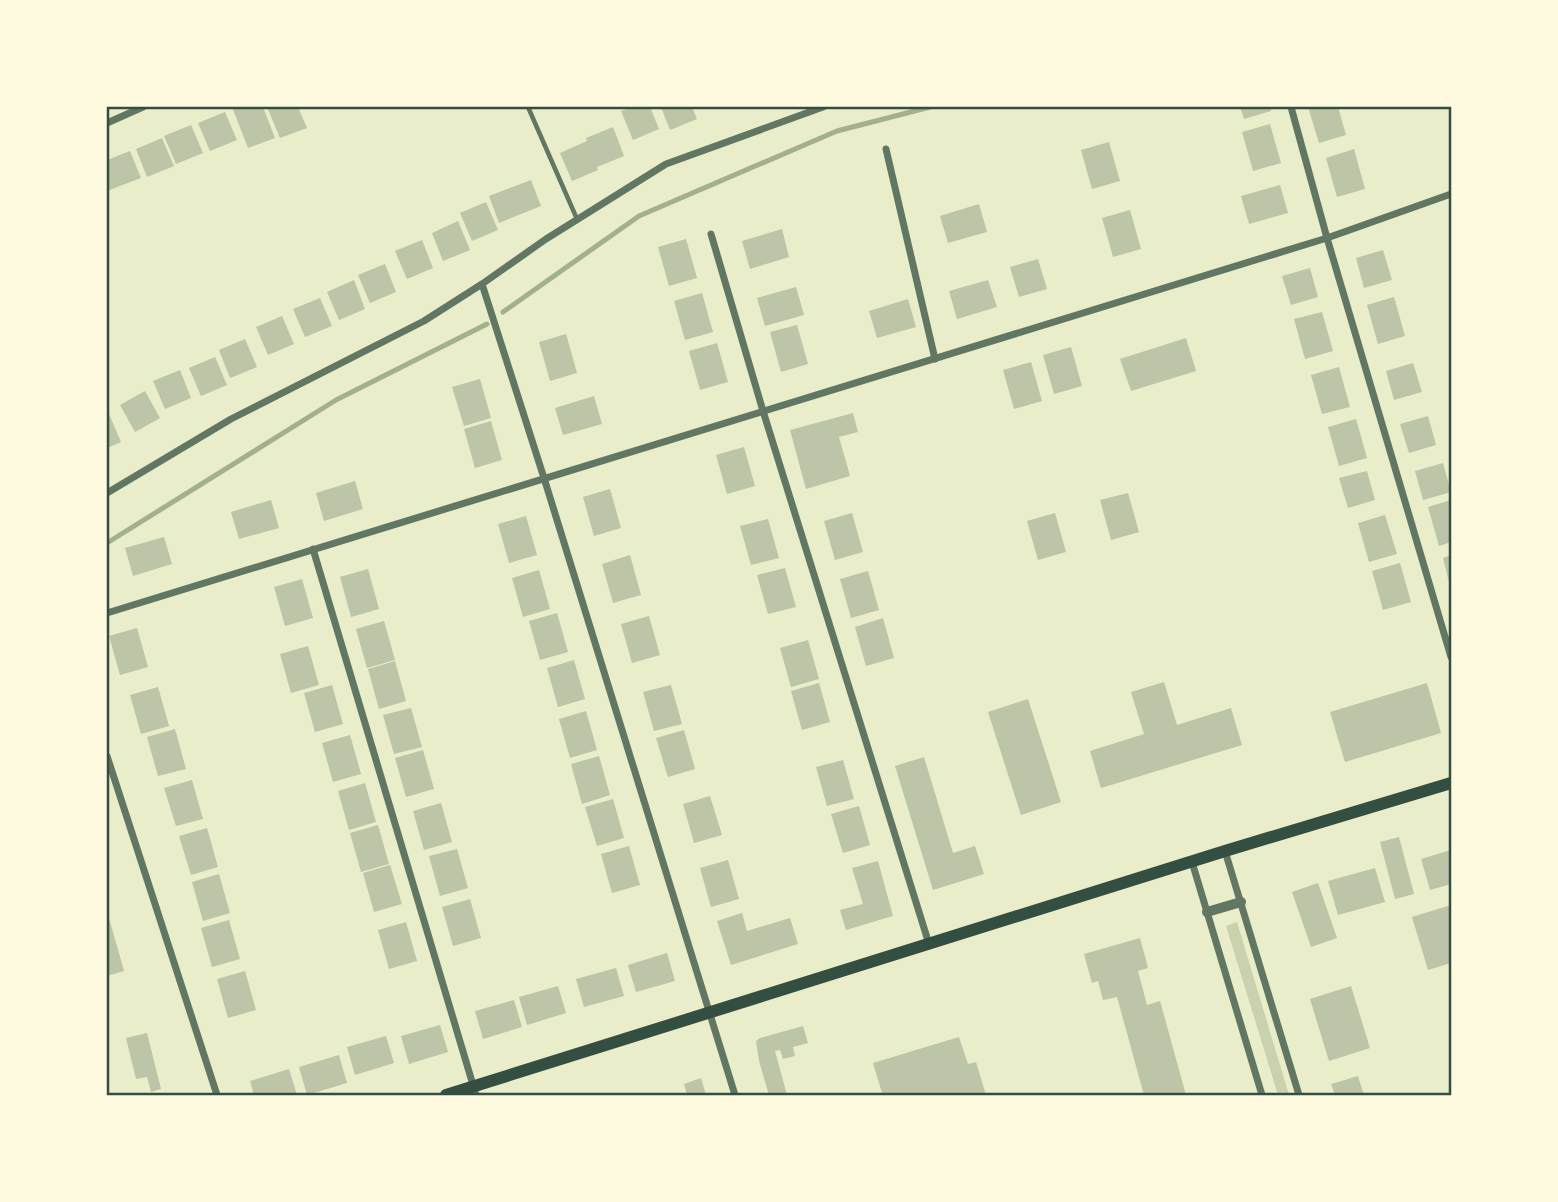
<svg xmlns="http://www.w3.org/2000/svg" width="1558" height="1202" viewBox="0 0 1558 1202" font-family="'Fira Sans',sans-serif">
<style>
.green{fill:#cad2ad}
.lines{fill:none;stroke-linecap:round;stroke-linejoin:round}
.stream{stroke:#a3b18a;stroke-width:5}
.building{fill:#bcc5a7}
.service{stroke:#617663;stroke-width:4.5}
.minor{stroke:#617663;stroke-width:7}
.tertiary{stroke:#617663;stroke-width:10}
.secondary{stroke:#344e41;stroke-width:12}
.neatline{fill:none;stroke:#344e41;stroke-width:2.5}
</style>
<rect width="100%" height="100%" fill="#e9edc9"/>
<!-- green -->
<polygon class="green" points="1237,922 1289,1095 1278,1095 1226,926"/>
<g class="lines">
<!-- stream -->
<g class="stream">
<polyline points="503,312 639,216 837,131 930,107"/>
<polyline points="107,543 336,400 487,324"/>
</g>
</g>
<!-- building -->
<g class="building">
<polygon points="232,107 263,107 275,138 248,148"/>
<polygon points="267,107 298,107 307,128 280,138"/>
<polygon points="632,107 650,107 659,129 633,140 621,111"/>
<polygon points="661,107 692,107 697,119 670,130"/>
<polygon points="1240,107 1270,107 1271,111 1244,119"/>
<polygon points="1308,107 1338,107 1346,135 1319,143"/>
<polygon points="225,112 237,140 210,151 198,123"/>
<polygon points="1270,124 1281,163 1253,171 1242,132"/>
<polygon points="191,125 203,153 176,164 164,136"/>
<polygon points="613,127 624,156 597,167 598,170 572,181 560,153 587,141 586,138"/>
<polygon points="162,138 174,166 147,177 136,149"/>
<polygon points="1109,142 1120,181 1092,189 1081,150"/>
<polygon points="1354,149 1365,189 1337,197 1326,158"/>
<polygon points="130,151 141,178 107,191 107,160"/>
<polygon points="531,180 541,206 499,223 489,196"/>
<polygon points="1280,185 1288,213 1249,224 1241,196"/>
<polygon points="486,202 498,230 472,241 460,213"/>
<polygon points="979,204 987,232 948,243 940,216"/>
<polygon points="1130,210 1141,249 1113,257 1102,218"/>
<polygon points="458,221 470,250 443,261 432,233"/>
<polygon points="782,229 789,257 750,269 742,241"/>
<polygon points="686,239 697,278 669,286 658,247"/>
<polygon points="422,240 433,268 407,279 395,251"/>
<polygon points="1383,250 1392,280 1364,288 1356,258"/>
<polygon points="1038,259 1047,289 1019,297 1010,267"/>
<polygon points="385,264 396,292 370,303 358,275"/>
<polygon points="1310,268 1318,297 1291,305 1282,276"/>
<polygon points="354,280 365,309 339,320 327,292"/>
<polygon points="988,280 997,307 957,319 949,291"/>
<polygon points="796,287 804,315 765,326 757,298"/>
<polygon points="702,293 713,332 685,340 674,301"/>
<polygon points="1394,297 1405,336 1378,344 1367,305"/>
<polygon points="320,298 332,326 305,337 293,309"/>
<polygon points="908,299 916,327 877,338 869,311"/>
<polygon points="1322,312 1333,351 1305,359 1294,319"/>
<polygon points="282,316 294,344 268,355 256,327"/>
<polygon points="797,325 808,364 781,372 770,332"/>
<polygon points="566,334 577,373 550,381 539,342"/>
<polygon points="1186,338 1196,371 1131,391 1120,359"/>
<polygon points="245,339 257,367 230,378 219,350"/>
<polygon points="717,343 728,382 700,390 689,351"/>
<polygon points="1071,347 1082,386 1054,394 1043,355"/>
<polygon points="215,357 227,385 201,396 189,368"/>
<polygon points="1031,362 1042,401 1014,409 1003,370"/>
<polygon points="1413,363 1422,392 1394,400 1386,371"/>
<polygon points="1339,367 1350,407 1322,414 1311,375"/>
<polygon points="180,370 191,398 165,409 153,381"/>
<polygon points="480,379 491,418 464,426 452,387"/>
<polygon points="145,391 160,418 135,432 120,405"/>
<polygon points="594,396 602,424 563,435 555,408"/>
<polygon points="853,413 858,432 839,437 850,476 806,489 790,430"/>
<polygon points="109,414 121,442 107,448 107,415"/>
<polygon points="1428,416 1436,445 1409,453 1400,424"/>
<polygon points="1356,419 1367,458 1339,466 1328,427"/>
<polygon points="491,421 502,460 475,468 464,429"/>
<polygon points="744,447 755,486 727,494 716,455"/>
<polygon points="1443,463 1451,492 1423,500 1415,471"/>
<polygon points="1367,471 1375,500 1348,508 1339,478"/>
<polygon points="355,481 363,509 324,521 316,493"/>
<polygon points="610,489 621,528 594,536 583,497"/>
<polygon points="1128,493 1139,532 1111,540 1100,500"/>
<polygon points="271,500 279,528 239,539 231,512"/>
<polygon points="1451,500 1451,542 1439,546 1428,507"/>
<polygon points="852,513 863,552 835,560 824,521"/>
<polygon points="1055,513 1066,552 1038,560 1027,521"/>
<polygon points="1385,515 1397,554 1369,562 1358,523"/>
<polygon points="526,516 537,555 509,563 498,524"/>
<polygon points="768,519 779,558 751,565 740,526"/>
<polygon points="164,537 172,564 133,576 125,548"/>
<polygon points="630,555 641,595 613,603 602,564"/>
<polygon points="1451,555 1451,586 1450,586 1443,558"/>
<polygon points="1400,563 1411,602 1383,610 1372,571"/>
<polygon points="785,568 796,607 768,614 757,575"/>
<polygon points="368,569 379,609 351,617 340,577"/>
<polygon points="539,570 550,609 523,617 512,578"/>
<polygon points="868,571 879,610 851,618 840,579"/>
<polygon points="302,579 313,618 285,626 274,587"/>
<polygon points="557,613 568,652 540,660 529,621"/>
<polygon points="649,616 660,655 632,663 621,624"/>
<polygon points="883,618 894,658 866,666 855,627"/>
<polygon points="384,621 395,660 367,668 356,629"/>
<polygon points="137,628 148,667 120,675 109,636"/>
<polygon points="808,640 819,679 791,687 780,648"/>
<polygon points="308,646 319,685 291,693 280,654"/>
<polygon points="574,660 585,699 558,707 547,668"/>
<polygon points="395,661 406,701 379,709 368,669"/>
<polygon points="1164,682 1177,725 1231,708 1242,745 1101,788 1090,751 1144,734 1131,692"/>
<polygon points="819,683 830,722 802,730 791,691"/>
<polygon points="1427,683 1441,733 1345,762 1330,712"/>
<polygon points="332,685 343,724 315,732 304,693"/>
<polygon points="671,685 682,724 654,731 643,692"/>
<polygon points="158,687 169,726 141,734 130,695"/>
<polygon points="1028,699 1061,802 1021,815 988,712"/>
<polygon points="411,708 422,747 394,754 383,715"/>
<polygon points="586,711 597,750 570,758 559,719"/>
<polygon points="175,729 186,769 158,776 147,737"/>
<polygon points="684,730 695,769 668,777 656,738"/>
<polygon points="350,735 361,774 333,782 322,743"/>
<polygon points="423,750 434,789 406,797 395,758"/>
<polygon points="599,756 610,795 582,804 571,764"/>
<polygon points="924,757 953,853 975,846 984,874 933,890 895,766"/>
<polygon points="843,760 854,799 827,806 816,767"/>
<polygon points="192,780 203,819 176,826 164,788"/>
<polygon points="365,783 376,822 349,830 338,791"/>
<polygon points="710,796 722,835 694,843 683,804"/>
<polygon points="613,799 624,838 597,846 585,807"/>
<polygon points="441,803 452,842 424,850 413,811"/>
<polygon points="859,806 870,845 843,853 831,814"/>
<polygon points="378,825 389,864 361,872 350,833"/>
<polygon points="207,828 218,867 191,875 179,836"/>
<polygon points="1399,837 1414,894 1395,899 1380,842"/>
<polygon points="629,846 640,885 612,893 601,854"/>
<polygon points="457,849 468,888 440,896 429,856"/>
<polygon points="1451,850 1451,884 1430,890 1421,859"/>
<polygon points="728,860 739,899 711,907 700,868"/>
<polygon points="878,861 893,916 846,930 840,910 863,904 852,868"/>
<polygon points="390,865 402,904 374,912 363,873"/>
<polygon points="1375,868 1385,902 1338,915 1328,881"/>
<polygon points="219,874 230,913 203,921 192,882"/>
<polygon points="1318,883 1337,938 1311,947 1292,892"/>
<polygon points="470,899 481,938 453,946 442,907"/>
<polygon points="1451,905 1451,963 1428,970 1412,917"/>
<polygon points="107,911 124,971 107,976"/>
<polygon points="742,913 747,931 790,918 798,944 731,965 717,921"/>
<polygon points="229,920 240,959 212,967 201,928"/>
<polygon points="406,922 417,961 389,969 378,930"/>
<polygon points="1140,938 1148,968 1138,971 1147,1005 1160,1001 1186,1095 1144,1095 1117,997 1103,1000 1098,981 1092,983 1084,954"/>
<polygon points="667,953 675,981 636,992 628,965"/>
<polygon points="616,968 624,996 584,1007 576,979"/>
<polygon points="245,971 256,1010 228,1018 217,979"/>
<polygon points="558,986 566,1013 527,1025 519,997"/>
<polygon points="1351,986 1370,1048 1329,1061 1310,999"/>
<polygon points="514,1000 522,1027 483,1039 475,1011"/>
<polygon points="440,1025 448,1052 409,1064 401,1036"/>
<polygon points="803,1026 808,1043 793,1047 795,1056 783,1059 780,1050 775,1051 787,1095 769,1095 759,1061 756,1041 760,1038"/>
<polygon points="147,1033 161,1089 151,1092 147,1077 136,1079 126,1038"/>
<polygon points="386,1036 394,1063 355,1075 347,1047"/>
<polygon points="959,1037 968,1064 976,1062 986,1095 876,1095 882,1093 873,1063"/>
<polygon points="339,1055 347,1083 307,1095 299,1067"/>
<polygon points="289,1069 297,1095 254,1095 250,1081"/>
<polygon points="1358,1076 1364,1095 1335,1095 1331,1084"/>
<polygon points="701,1078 706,1095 687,1095 684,1084"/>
</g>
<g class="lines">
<!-- service -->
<polyline class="service" points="528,107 577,219"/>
<!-- minor -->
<g class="minor">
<polyline points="1291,107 1327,238 1451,657"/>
<polyline points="107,123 143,107"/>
<polyline points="886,149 935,359"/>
<polyline points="711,234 763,411 929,944"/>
<polyline points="482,284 544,478 735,1095"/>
<polyline points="107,493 231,419 424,321 482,284 546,239 666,164 823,107"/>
<polyline points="313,549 476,1095"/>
<polyline points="107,613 1327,238 1451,194"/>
<polyline points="107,756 217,1095"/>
<polyline points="1225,851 1299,1095"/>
<polyline points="1192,862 1262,1095"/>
</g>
<!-- tertiary -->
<polyline class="tertiary" points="1207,912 1241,902"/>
<!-- secondary -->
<polyline class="secondary" points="446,1095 1225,851 1451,783"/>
</g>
<!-- border -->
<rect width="1558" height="1202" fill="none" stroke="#fefae0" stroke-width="217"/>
<rect x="108" y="108" width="1342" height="986" class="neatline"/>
</svg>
